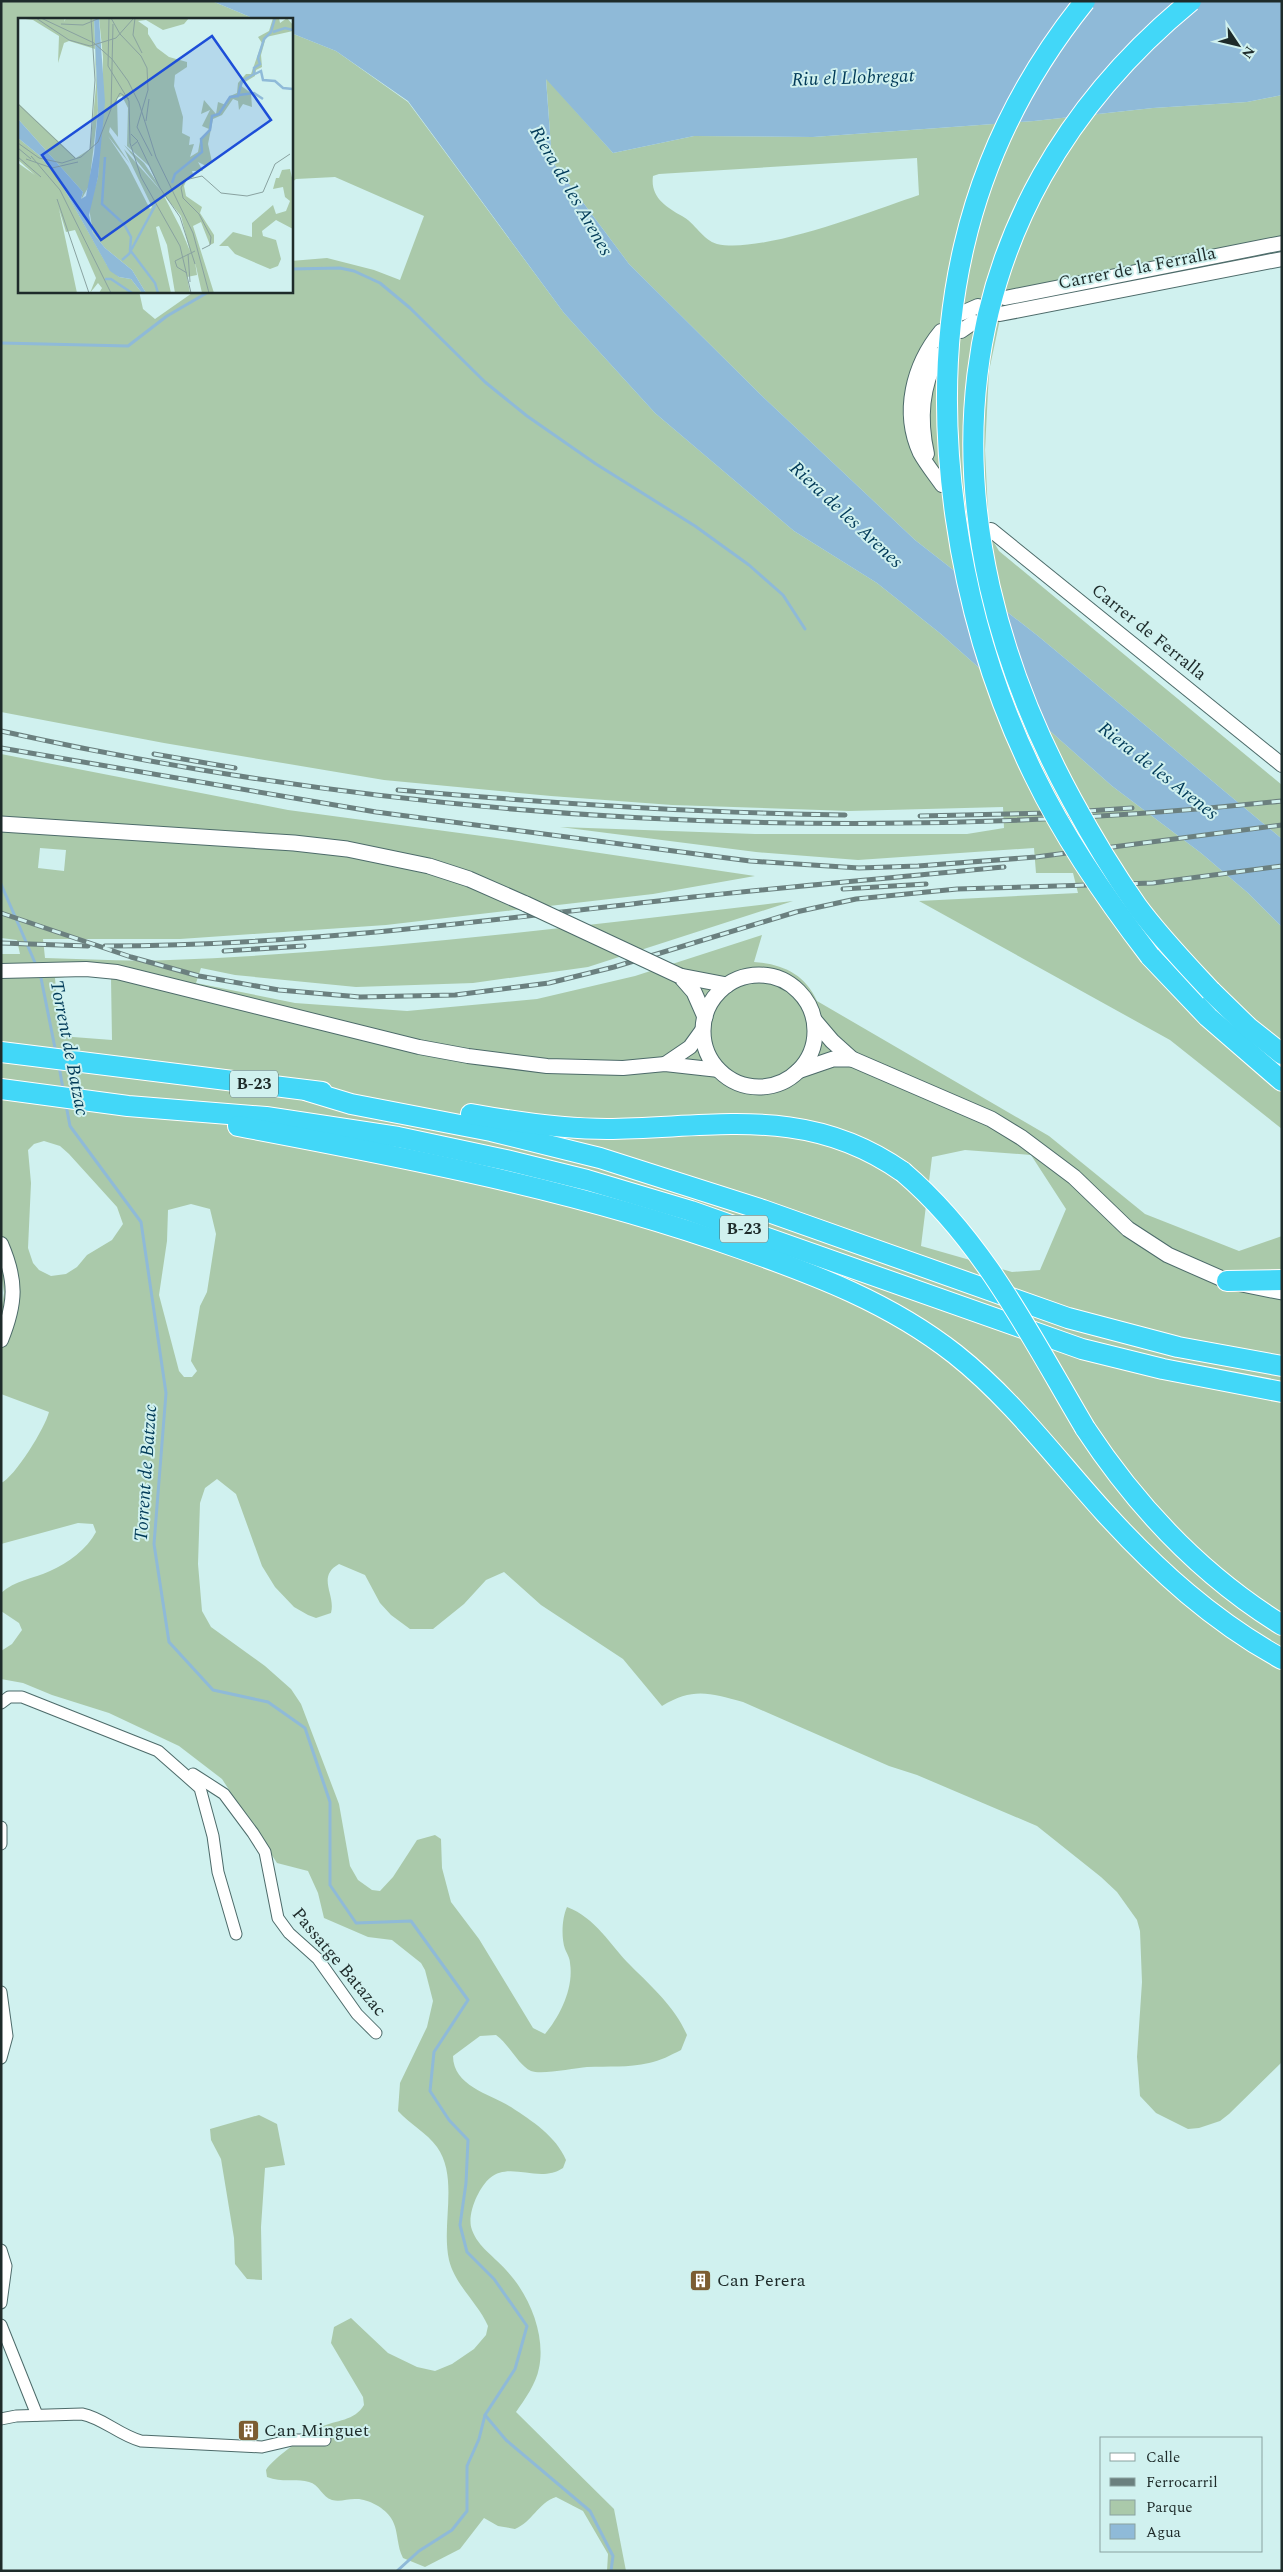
<svg xmlns="http://www.w3.org/2000/svg" width="1283" height="2572" viewBox="0 0 1283 2572" font-family="Spectral,serif">
<style>
.green{fill:#aac9aa;fill-rule:evenodd}
.water{fill:#8fbad8}
.lines{fill:none;stroke-linecap:round;stroke-linejoin:round}
.stream{stroke:#8fbad8;stroke-width:3}
.minor-casing{stroke:#4d6b6a;stroke-width:13}
.tertiary-casing{stroke:#4d6b6a;stroke-width:16}
.secondary-casing{stroke:#4d6b6a;stroke-width:17}
.motorway-casing{stroke:#fff;stroke-width:22}
.minor{stroke:#fff;stroke-width:11}
.tertiary{stroke:#fff;stroke-width:14}
.secondary{stroke:#fff;stroke-width:15}
.motorway{stroke:#42d7f8;stroke-width:20}
.rail-casing{stroke:#6b807f;stroke-width:5}
.rail{stroke:#d0f1ef;stroke-width:3;stroke-dasharray:9;stroke-linecap:butt}
.secondary-bridge-casing{stroke:#4d6b6a;stroke-width:17;stroke-linecap:butt}
.motorway-bridge-casing{stroke:#fff;stroke-width:22;stroke-linecap:butt}
.secondary-bridge{stroke:#fff;stroke-width:15}
.motorway-bridge{stroke:#42d7f8;stroke-width:20}
.labels{text-anchor:middle;dominant-baseline:central;stroke-width:4;stroke-linejoin:round;paint-order:stroke}
.shield{fill:#d0f1ef;stroke:#536665;stroke-width:1}
.shield-label{font-size:16px;font-weight:bold;fill:#1e2b2a}
.street-label{font-size:18px;fill:#1e2b2a;stroke:#d0f1ef}
.poi-label{font-size:18px;fill:#1e2b2a;stroke:#d0f1ef;text-anchor:start}
.water-label{font-size:19px;font-style:italic;fill:#013a58;stroke:#d0f1ef}
.inset-river{fill:none;stroke:#8fbad8;stroke-width:2.5}
.inset-road{fill:none;stroke:#89a2a0;stroke-width:1}
.view{fill:#1d4ed8;fill-opacity:0.15;stroke:#1d4ed8;stroke-width:2.5}
.inset-edge{fill:none;stroke:#1e2b2a;stroke-width:2.5}
</style>
<rect width="100%" height="100%" fill="#d0f1ef"/>
<!-- green -->
<g class="green">
<polygon points="1,1 212,1 255,19 19,19 19,291 139,291 143,309 155,319 195,291 291,291 291,261 327,258 374,270 400,280 424,216 335,177 296,179 291,183 291,33 336,51 408,102 564,313 655,413 794,531 877,583 941,634 1112,786 1201,853 1248,893 1282,927 1282,1129 1170,1040 919,901 1078,893 1073,873 1036,873 1034,848 858,860 756,852 560,827 755,834 967,834 1004,828 1003,807 849,811 672,805 551,796 384,780 164,743 1,712"/>
<path d="M 546,78 L 613,153 L 694,136 L 813,137 L 1034,121 L 1153,108 L 1247,102 L 1282,95 L 1282,264 L 1000,319 L 989,371 L 985,450 L 989,534 L 999,551 L 1282,785 L 1282,839 L 1038,636 L 915,540 L 760,394 L 629,264 L 552,161 ZM 917,158 L 919,195 C 872,211 763,254 717,244 C 703,240 695,223 682,216 C 666,207 650,197 653,176 L 659,174 Z"/>
<path d="M 1,754 L 288,810 L 512,840 L 755,876 L 653,894 L 386,925 L 180,939 L 43,939 L 45,958 C 86,959 128,962 170,960 C 377,952 587,925 793,901 L 588,967 L 473,983 L 356,987 L 235,975 L 201,968 L 196,983 L 295,1003 L 407,1011 L 537,999 L 635,976 L 762,935 L 754,962 C 782,964 805,974 817,1001 L 1049,1136 L 1145,1214 L 1239,1251 L 1282,1236 L 1282,2062 L 1229,2114 L 1220,2121 L 1199,2128 L 1188,2129 L 1156,2113 L 1140,2096 L 1137,2057 L 1142,1982 L 1140,1931 L 1137,1920 L 1117,1892 L 1101,1877 L 1037,1826 L 917,1775 L 889,1766 L 743,1702 C 710,1693 693,1687 662,1706 L 623,1659 L 541,1605 L 504,1572 L 486,1580 L 464,1604 L 433,1629 L 410,1629 L 391,1615 L 380,1603 L 365,1575 L 339,1564 C 316,1577 336,1594 331,1613 L 316,1618 L 308,1615 L 294,1607 L 275,1587 L 262,1566 L 236,1494 L 217,1479 L 205,1488 L 200,1503 L 198,1564 L 202,1611 L 211,1627 L 265,1666 L 291,1689 L 301,1704 L 339,1804 L 350,1866 L 358,1880 L 372,1890 L 380,1891 L 393,1877 L 417,1840 L 435,1835 L 441,1839 L 442,1868 L 451,1902 L 479,1939 L 533,2028 L 545,2034 C 560,2016 574,1988 570,1963 C 570,1958 567,1954 565,1949 C 561,1937 562,1918 567,1907 C 596,1918 610,1945 631,1966 C 652,1987 675,2007 687,2035 L 681,2050 C 671,2055 660,2061 649,2063 C 628,2068 608,2066 587,2067 C 574,2068 542,2075 531,2071 C 518,2065 509,2044 496,2035 L 480,2036 L 453,2056 C 453,2086 490,2094 511,2107 C 532,2121 556,2136 566,2160 L 563,2168 C 539,2184 511,2161 490,2178 C 479,2187 466,2215 472,2230 C 478,2247 495,2257 506,2270 C 529,2294 546,2335 539,2368 C 536,2384 525,2399 516,2412 L 614,2509 L 626,2571 L 607,2571 L 608,2554 L 583,2511 L 556,2497 C 538,2503 532,2522 515,2529 L 498,2526 L 484,2518 L 460,2549 L 425,2567 L 403,2558 C 396,2545 399,2530 391,2518 C 385,2508 367,2498 355,2499 C 347,2499 340,2502 332,2500 C 322,2497 319,2484 309,2482 C 295,2478 282,2483 267,2477 L 266,2470 C 273,2458 308,2434 321,2427 C 336,2420 355,2421 364,2405 L 363,2397 L 331,2343 L 334,2327 L 351,2318 L 388,2353 L 417,2367 L 435,2371 L 452,2364 L 474,2349 L 486,2335 L 488,2326 C 478,2303 455,2285 449,2260 C 441,2224 459,2178 437,2147 C 427,2133 410,2124 398,2111 L 400,2083 L 427,2027 L 433,2001 L 425,1970 L 421,1963 L 392,1940 L 368,1937 L 324,1918 L 318,1893 L 308,1871 L 277,1863 L 222,1779 L 179,1746 L 109,1713 L 52,1695 L 23,1683 L 1,1679 L 1,1651 L 12,1644 L 22,1630 L 19,1623 L 1,1611 L 1,1593 C 15,1580 33,1579 50,1571 C 68,1563 87,1549 96,1532 L 93,1524 L 78,1523 L 1,1544 L 1,1483 C 15,1477 45,1428 49,1412 L 1,1394 L 1,1311 L 4,1293 L 1,1273 L 1,954 L 20,954 L 17,940 L 1,938 ZM 40,848 L 66,850 L 64,871 L 38,868 ZM 96,974 L 111,978 L 112,1040 L 60,1036 L 55,978 ZM 44,1141 L 60,1146 L 69,1154 L 117,1207 L 123,1224 L 112,1240 L 87,1255 L 77,1267 L 66,1274 L 51,1276 L 39,1270 L 33,1263 L 28,1248 L 31,1183 L 28,1150 L 34,1144 ZM 965,1150 L 1031,1155 L 1066,1209 L 1040,1270 L 1012,1272 L 921,1246 L 932,1157 ZM 191,1204 L 210,1209 L 216,1234 L 207,1292 L 200,1306 L 191,1361 L 197,1371 L 192,1377 L 184,1377 L 179,1371 L 159,1295 L 167,1241 L 168,1210 Z"/>
<polygon points="259,2115 277,2124 285,2165 265,2168 261,2227 262,2280 247,2279 235,2264 234,2238 221,2159 211,2140 210,2129"/>
</g>
<!-- water -->
<polygon class="water" points="212,1 1282,1 1282,95 1247,102 1153,108 1034,121 813,137 694,136 613,153 546,79 552,161 629,264 760,394 915,540 1038,636 1282,839 1282,927 1248,893 1201,853 1112,786 941,634 877,583 794,531 655,413 564,313 408,101 336,51 291,33 291,19 255,19"/>
<g class="lines">
<!-- stream -->
<g class="stream">
<polyline points="291,269 340,268 354,271 380,283 410,308 485,382 527,416 596,464 695,526 749,565 783,595 805,629"/>
<polyline points="1,343 128,346 167,316 210,291"/>
<polyline points="1,884 36,965"/>
<polyline points="40,973 56,1053"/>
<polyline points="59,1066 63,1089"/>
<polyline points="66,1105 70,1126 141,1222 166,1393 154,1544 169,1642 213,1690 268,1702 305,1728 330,1802 330,1885 356,1923 411,1921 468,2000 434,2052 430,2091 449,2120 468,2140 466,2183 460,2225 467,2252 494,2279 527,2326 515,2369 485,2415 506,2440 590,2511 613,2556 611,2571"/>
<polyline points="397,2571 419,2551 452,2530 467,2511 467,2466 479,2439 485,2415"/>
</g>
<defs>
<g id="minor">
<polyline points="1,1703 9,1697 22,1697 158,1751 200,1788 213,1836 218,1872 236,1934"/>
<polyline points="193,1774 224,1794 253,1833 265,1852 278,1918 289,1933 318,1959 357,2014 376,2033"/>
<polyline points="1,1827 1,1844"/>
<polyline points="1,1992 7,2036 1,2058"/>
<polyline points="1,2250 6,2266 1,2303"/>
<polyline points="1,2325 37,2415"/>
<path d="M 1,2419 L 16,2416 L 82,2414 C 103,2418 119,2435 141,2441 L 262,2447 L 292,2440 L 325,2440"/>
</g>
<g id="tertiary">
<polyline points="1005,298 1282,243"/>
<polyline points="962,313 978,306"/>
<polyline points="1000,314 1282,259"/>
<path d="M 941,331 C 913,365 901,412 920,453 C 926,464 935,475 942,485"/>
<polyline points="961,331 974,322"/>
<path d="M 927,454 C 919,418 922,387 938,355"/>
<polyline points="991,530 1282,765"/>
<polyline points="1,971 86,969 117,972 419,1047 468,1056 547,1066 623,1068 665,1064 719,1070"/>
<polyline points="665,1064 690,1047 703,1029"/>
<path d="M 1,1244 C 17,1281 16,1303 1,1340"/>
</g>
<g id="secondary">
<polyline points="1,824 294,843 347,849 429,866 469,879 526,904"/>
<circle cx="759" cy="1031" r="56"/>
<polyline points="680,976 694,992 705,1017"/>
<polyline points="680,976 727,985"/>
<polyline points="815,1021 832,1041 852,1059 991,1119 1022,1138 1074,1177 1128,1229 1168,1255 1227,1281 1282,1292"/>
<polyline points="798,1071 833,1059 852,1059"/>
</g>
<g id="motorway">
<polyline points="1150,956 1208,1017 1282,1081"/>
<polyline points="1211,991 1248,1027 1282,1054"/>
<polyline points="1,1052 322,1092"/>
<polyline points="1,1089 128,1106 266,1117 398,1137 506,1160 587,1180 691,1211 1082,1349 1163,1369 1282,1392"/>
<polyline points="308,1091 351,1104 491,1131 600,1158 763,1210 1068,1318 1178,1347 1282,1366"/>
<path d="M 471,1114 C 515,1122 562,1129 607,1129 C 715,1128 807,1104 903,1172"/>
<path d="M 238,1126 C 408,1158 576,1190 739,1248 C 816,1275 890,1303 955,1354 C 1013,1400 1056,1459 1105,1513 C 1158,1571 1213,1621 1282,1659"/>
<polyline points="1227,1281 1282,1280"/>
<path d="M 1085,1428 C 1137,1507 1201,1575 1282,1625"/>
</g>
</defs>
<!-- minor casing -->
<use href="#minor" class="minor-casing"/>
<!-- tertiary casing -->
<use href="#tertiary" class="tertiary-casing"/>
<!-- secondary casing -->
<use href="#secondary" class="secondary-casing"/>
<!-- motorway casing -->
<use href="#motorway" class="motorway-casing"/>
<!-- minor -->
<use href="#minor" class="minor"/>
<!-- tertiary -->
<use href="#tertiary" class="tertiary"/>
<!-- secondary -->
<use href="#secondary" class="secondary"/>
<!-- motorway -->
<use href="#motorway" class="motorway"/>
<defs>
<g id="rail">
<path d="M 1,731 C 420,824 855,846 1282,801"/>
<polyline points="1,748 376,812 750,861 859,868 918,866 1036,857 1282,825"/>
<polyline points="154,754 235,768"/>
<path d="M 398,790 C 547,803 696,813 845,815"/>
<polyline points="1087,811 1132,808"/>
<polyline points="920,816 1050,813"/>
<polyline points="843,889 926,884"/>
<polyline points="1,913 131,957 199,976 279,990 360,997 455,995 549,983 614,967 796,912 856,899 957,889 1153,883 1282,866"/>
<polyline points="1,943 88,946"/>
<path d="M 105,946 C 303,946 497,919 693,897 C 796,886 900,877 1004,867"/>
<polyline points="224,951 304,946"/>
</g>
</defs>
<!-- rail casing -->
<use href="#rail" class="rail-casing"/>
<!-- rail -->
<use href="#rail" class="rail"/>
<defs>
<polyline id="secondary-bridge" points="526,904 680,976"/>
<g id="motorway-bridge">
<path d="M 1085,1 C 1027,73 985,156 964,246 C 924,417 958,621 1035,777 C 1066,841 1107,900 1150,956"/>
<path d="M 1191,1 C 933,213 919,520 1072,800 C 1092,837 1113,872 1137,906 C 1159,936 1186,964 1211,991"/>
<path d="M 903,1172 C 984,1241 1031,1337 1085,1428"/>
</g>
</defs>
<!-- secondary-bridge casing -->
<use href="#secondary-bridge" class="secondary-bridge-casing"/>
<!-- motorway-bridge casing -->
<use href="#motorway-bridge" class="motorway-bridge-casing"/>
<!-- secondary-bridge -->
<use href="#secondary-bridge" class="secondary-bridge"/>
<!-- motorway-bridge -->
<use href="#motorway-bridge" class="motorway-bridge"/>
</g>
<!-- icons -->
<defs>
<symbol id="building-square" viewBox="-11 -11 22 22"><rect x="-9" y="-9" width="18" height="18" rx="4" fill="#7c5d32" stroke="#d0f1ef"/><path d="M-4-6H4V6H1V3H-1V6H-4ZM-2.5-4.3h1.7v1.8h-1.7ZM.8-4.3h1.7v1.8H.8ZM-2.5-1h1.7V.8h-1.7ZM.8-1h1.7V.8H.8Z" fill="#fff"/></symbol>
</defs>
<g fill-rule="evenodd">
<use href="#building-square" x="688" y="2268" width="25" height="25"/>
<use href="#building-square" x="236" y="2418" width="25" height="25"/>
</g>
<g class="labels">
<!-- shield labels -->
<g class="shield">
<rect x="230" y="1070.5" width="48" height="27" rx="4"/>
<rect x="720" y="1215.5" width="48" height="27" rx="4"/>
</g>
<g class="shield-label">
<text x="254" y="1084">B-23</text>
<text x="744" y="1229">B-23</text>
</g>
<!-- street labels -->
<g class="street-label">
<text transform="translate(1137 268) rotate(-11)">Carrer de la Ferralla</text>
<text transform="translate(1149 632) rotate(39)">Carrer de Ferralla</text>
<text transform="translate(339 1962) rotate(50)">Passatge Batazac</text>
</g>
<!-- poi labels -->
<g class="poi-label">
<text x="717" y="2280">Can Perera</text>
<text x="264" y="2430">Can Minguet</text>
</g>
<!-- water labels -->
<g class="water-label">
<text transform="translate(853 78) rotate(-2)">Riu el Llobregat</text>
<text transform="translate(571 191) rotate(60)">Riera de les Arenes</text>
<text transform="translate(846 515) rotate(43)">Riera de les Arenes</text>
<text transform="translate(1158 771) rotate(38)">Riera de les Arenes</text>
<text transform="translate(69 1048) rotate(79)">Torrent de Batzac</text>
<text transform="translate(146 1473) rotate(-86)">Torrent de Batzac</text>
</g>
</g>
<!-- overview -->
<g transform="translate(18 18)">
<rect width="275" height="275" fill="#d0f1ef"/>
<path d="M 0,0 L 47,0 L 46,4 L 48,0 L 76,0 L 80,92 L 71,168 L 63,182 L 65,174 L 0,101 L 0,85 L 58,140 L 72,131 L 78,68 L 77,31 L 51,23 L 46,25 L 40,45 L 41,18 L 15,2 ZM 81,0 L 171,0 L 166,6 L 145,12 L 128,2 L 120,3 L 130,10 L 130,16 L 139,30 L 151,39 L 169,44 L 169,49 L 157,57 L 156,68 L 165,99 L 164,115 L 172,119 L 171,127 L 176,126 L 172,139 L 180,134 L 182,123 L 191,111 L 184,108 L 192,92 L 183,96 L 186,82 L 198,96 L 200,84 L 208,87 L 212,78 L 219,75 L 220,65 L 228,56 L 233,56 L 244,25 L 240,19 L 251,13 L 255,0 L 261,0 L 262,5 L 269,0 L 275,7 L 275,13 L 248,19 L 243,37 L 244,49 L 238,52 L 237,58 L 222,67 L 233,75 L 234,89 L 225,86 L 221,92 L 220,83 L 215,81 L 204,97 L 195,101 L 190,126 L 194,144 L 188,148 L 180,144 L 185,153 L 174,153 L 176,159 L 169,161 L 166,168 L 168,178 L 184,189 L 182,195 L 196,217 L 196,225 L 192,227 L 183,204 L 175,208 L 196,275 L 184,275 L 177,244 L 179,257 L 169,259 L 172,275 L 157,275 L 149,227 L 141,208 L 138,209 L 153,275 L 128,275 L 114,252 L 87,230 L 75,215 L 71,190 L 80,159 L 84,98 L 85,39 ZM 104,78 L 110,90 L 109,128 L 131,148 L 138,163 L 126,145 L 106,127 L 144,174 L 106,131 L 134,189 L 132,191 L 110,148 L 90,118 L 112,146 L 91,114 L 92,109 L 100,119 L 99,80 ZM 145,176 L 163,198 L 172,233 L 162,209 ZM 0,120 L 21,137 L 40,160 L 89,247 L 101,259 L 113,261 L 124,275 L 81,275 L 84,270 L 80,265 L 72,275 L 78,260 L 57,212 L 48,214 L 41,191 L 59,275 L 0,275 L 0,145 L 17,157 L 0,142 ZM 272,151 L 275,164 L 275,211 L 258,202 L 244,213 L 245,218 L 258,222 L 263,241 L 260,248 L 252,251 L 217,236 L 210,228 L 201,228 L 215,214 L 234,219 L 234,205 L 255,187 L 258,196 L 268,193 L 272,183 L 267,179 L 265,169 L 255,171 L 258,160 L 261,160 L 264,152 Z" fill="#aac9aa" fill-rule="evenodd"/>
<path d="M 76,0 L 81,0 L 87,84 L 80,159 L 71,197 L 75,215 L 87,230 L 114,252 L 128,275 L 124,275 L 113,261 L 101,259 L 92,253 L 40,160 L 21,137 L 0,120 L 0,101 L 65,174 L 63,181 L 68,178 L 76,136 L 80,92 Z" fill="#8fbad8"/>
<path class="inset-river" d="M 255,14 L 267,10 L 275,12M 237,56 L 243,53 L 245,62 L 257,63 L 265,70 L 275,71M 221,77 L 236,75 L 245,81M 87,139 L 84,186 L 106,206 L 113,219 L 112,232 L 137,265 L 140,275M 154,165 L 157,156 L 184,134 L 183,121 L 192,112 L 194,98 L 201,96 L 212,79 L 220,78 L 224,63 L 236,56 L 236,50 L 242,46 L 240,40 L 246,21 L 253,14 L 257,0M 104,242 L 111,236 L 138,186M 87,261 L 93,261 L 114,275"/>
<path class="inset-road" d="M 18,0 L 51,22 L 72,28 L 98,20 L 115,1M 23,0 L 76,25 L 94,41 L 110,63 L 121,85 L 138,139 L 175,215 L 191,275M 91,0 L 90,48 L 111,83 L 112,125 L 123,159 L 162,228 L 173,275M 93,0 L 102,16 L 123,38 L 129,50 L 130,72 L 119,109 L 134,138M 117,0 L 115,17 L 124,35M 43,6 L 65,7 L 82,0M 0,86 L 57,140M 96,86 L 102,75 L 111,81M 128,103 L 131,81M 113,116 L 120,123 L 114,128M 120,124 L 142,170 L 162,199 L 177,246M 0,125 L 21,140 L 44,145 L 63,139 L 80,124 L 93,91 L 95,6M 0,130 L 13,141M 72,131 L 77,62 L 73,0M 13,138 L 42,172 L 93,275M 0,139 L 23,159M 8,141 L 34,150 L 60,144M 39,181 L 71,275M 184,231 L 192,227 L 193,219 L 181,196 L 165,180 L 163,170 L 167,162 L 184,158 L 203,175 L 229,178 L 245,174 L 257,146 L 272,136M 170,236 L 172,264M 169,255 L 159,249 L 157,243 L 177,233"/>
<path class="view" d="M 194,18 L 253,102 L 83,222 L 24,137 Z"/>
<rect width="275" height="275" class="inset-edge"/>
</g>
<!-- border -->
<rect width="1283" height="2572" fill="none" stroke="#1e2b2a" stroke-width="5"/>
<!-- legend -->
<rect x="1100" y="2437" width="162" height="115" fill="#d0f1ef" stroke="#89a2a0"/>
<rect x="1110" y="2453" width="25" height="8" fill="#ffffff" stroke="#89a2a0"/>
<text x="1146" y="2462" font-size="15" fill="#1e2b2a">Calle</text>
<rect x="1110" y="2478" width="25" height="8" fill="#6b807f" stroke="#89a2a0"/>
<text x="1146" y="2487" font-size="15" fill="#1e2b2a">Ferrocarril</text>
<rect x="1110" y="2500" width="25" height="15" fill="#aac9aa" stroke="#89a2a0"/>
<text x="1146" y="2512" font-size="15" fill="#1e2b2a">Parque</text>
<rect x="1110" y="2524" width="25" height="15" fill="#8fbad8" stroke="#89a2a0"/>
<text x="1146" y="2537" font-size="15" fill="#1e2b2a">Agua</text>
<!-- north arrow -->
<g transform="translate(1238 45) rotate(125)" stroke="#d0f1ef" stroke-width="4" paint-order="stroke">
<path d="M0-4L9 19L0 12L-9 19Z" fill="#1e2b2a"/>
<text y="-8" font-size="14" font-weight="bold" text-anchor="middle" fill="#1e2b2a">N</text>
</g>
</svg>
